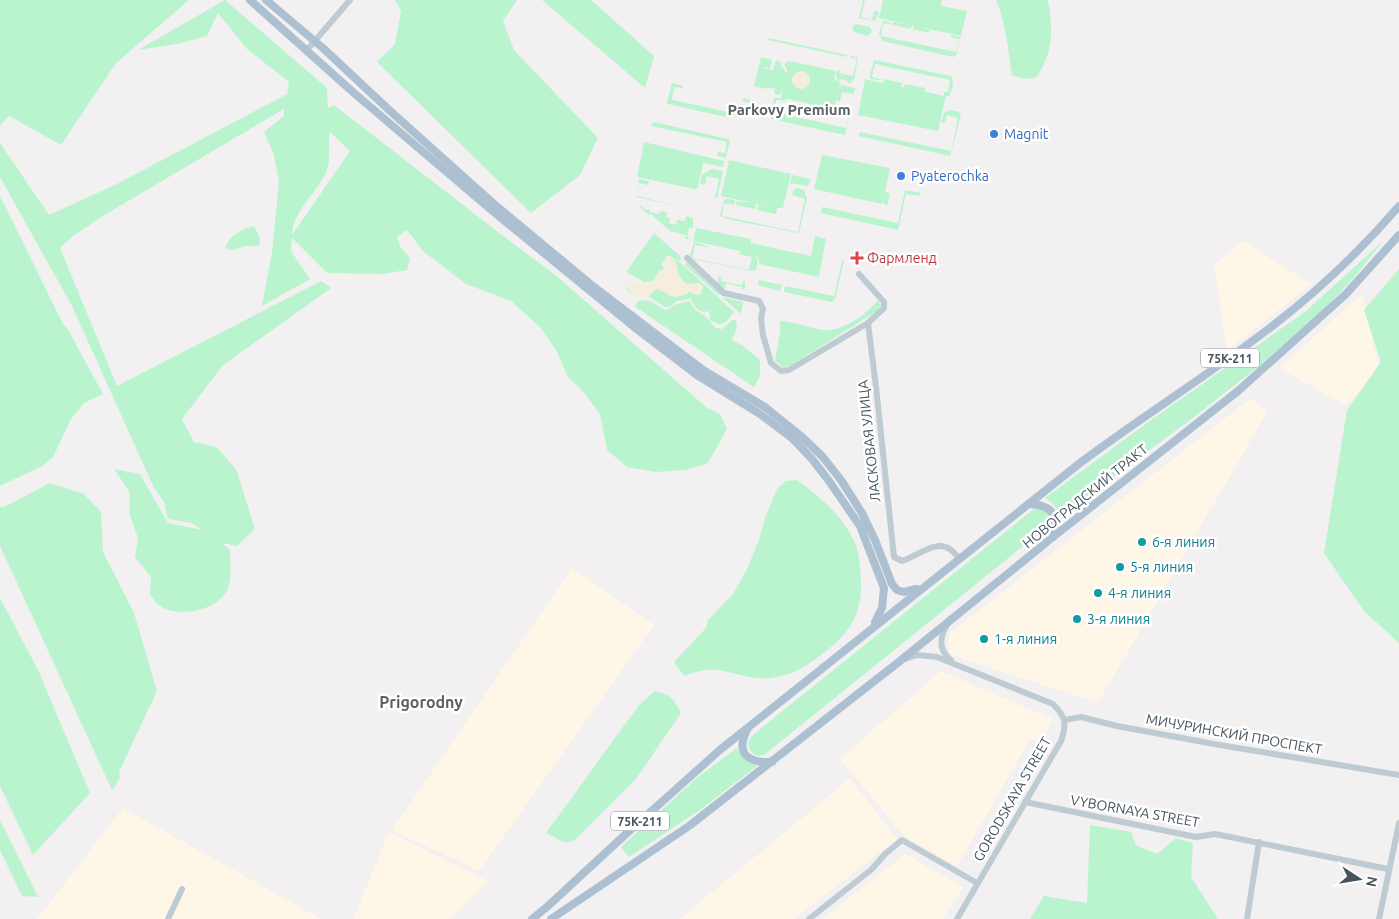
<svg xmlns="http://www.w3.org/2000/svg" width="1399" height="919" viewBox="0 0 1399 919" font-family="Ubuntu,sans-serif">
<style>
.commercial{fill:#fef7e8}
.green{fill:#baf4cf;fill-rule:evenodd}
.sand{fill:#f5eedf}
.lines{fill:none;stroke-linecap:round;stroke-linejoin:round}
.minor{stroke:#bfcbd3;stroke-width:6}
.major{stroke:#adc0d1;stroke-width:8}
.shop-dot{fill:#3f7fe0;stroke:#fff;stroke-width:2}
.health-dot{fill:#e0444e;stroke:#fff;stroke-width:2}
.culture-dot{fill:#0f9aa8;stroke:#fff;stroke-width:2}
.labels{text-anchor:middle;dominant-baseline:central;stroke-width:5;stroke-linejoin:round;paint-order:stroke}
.shield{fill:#fff;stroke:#7e878f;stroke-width:1}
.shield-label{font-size:12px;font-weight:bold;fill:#46545f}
.shop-label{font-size:14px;fill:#366cbe;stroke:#fff;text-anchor:start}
.health-label{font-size:14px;fill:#be3a42;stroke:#fff;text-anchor:start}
.street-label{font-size:14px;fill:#46545f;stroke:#fff}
.culture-label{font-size:14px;fill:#0d838f;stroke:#fff;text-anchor:start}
.neighbourhood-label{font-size:15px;font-weight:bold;fill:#5b6066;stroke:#fff}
.quarter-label{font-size:16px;font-weight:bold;fill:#5b6066;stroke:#fff}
</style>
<rect width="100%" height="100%" fill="#f2f0f0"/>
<!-- commercial -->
<g class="commercial">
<polygon points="1244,241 1311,284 1227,351 1214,264"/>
<polygon points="1362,294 1380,374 1345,405 1279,368"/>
<polygon points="1251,398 1267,412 1098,703 957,657 951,653 948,646 948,639 950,633"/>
<polygon points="572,568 654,625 479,871 392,830"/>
<polygon points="941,671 1053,719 1040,743 1030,739 957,866 904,836 840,759"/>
<polygon points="850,778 897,839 794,919 680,919"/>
<polygon points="123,808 321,919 37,919"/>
<polygon points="389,832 488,881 450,919 353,919"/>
<polygon points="905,854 963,887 943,919 822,919"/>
</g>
<!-- green -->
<g class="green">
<polygon points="0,0 189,0 116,63 61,145 9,116 0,125"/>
<path d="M 225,0 L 327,88 L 328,108 L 334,105 L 507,239 L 553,273 L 706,407 L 720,414 L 727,429 L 708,463 L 686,470 L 656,472 L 627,467 L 607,450 L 600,414 L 581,389 L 568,377 L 556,350 L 541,328 L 511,301 L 466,284 L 423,251 L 407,230 L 397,237 L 401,248 L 410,258 L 407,270 L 383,274 L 327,273 L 292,238 L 291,251 L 310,279 L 262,306 L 272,252 L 279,181 L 274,155 L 264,132 L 284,116 L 284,109 L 101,217 L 72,237 L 60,248 L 117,386 L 321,281 L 331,288 L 223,365 L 182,419 L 194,442 L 216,447 L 236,469 L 255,529 L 237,546 L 222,543 L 230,550 C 230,564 233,580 226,592 C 215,611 178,618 160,606 C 156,603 153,598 150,594 L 151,577 L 135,557 L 138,538 L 130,516 L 129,491 L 114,469 L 140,474 L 168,523 L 202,530 L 192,523 L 168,519 L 164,502 L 154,488 L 72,306 L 0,177 L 0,143 L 49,215 L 115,185 L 287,94 L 289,82 L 247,49 L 218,13 L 207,36 L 177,44 L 138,50 ZM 330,132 L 350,151 L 292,235 C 292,212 319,191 327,170 C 331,158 328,143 330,132 Z"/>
<polygon points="395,0 517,0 503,21 514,50 598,138 580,175 531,213 377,62 395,44 401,11"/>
<polygon points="542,0 591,0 654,56 645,88"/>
<polygon points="863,0 865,0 861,17 872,20 874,11 879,12 875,21 859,18"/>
<polygon points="883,0 942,0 941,6 967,11 961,36 919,27 930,30 929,33 913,29 914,26 912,25 911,29 892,25 893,22 911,25 879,18"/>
<path d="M 996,0 L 1048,0 C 1053,31 1054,49 1037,77 C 1028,80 1021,79 1012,75 C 1008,50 1006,23 996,0 Z"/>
<polygon points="883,20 891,23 890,24 883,23 881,36 956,52 959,39 951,37 951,35 960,37 956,55 953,57 882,41 879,34"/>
<polygon points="856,24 870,27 872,31 868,36 854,32 852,27"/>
<polygon points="769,38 847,55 847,57 768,40"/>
<polygon points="851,56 858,58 854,80 850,83 848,83 848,81 841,79 839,82 836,76 837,71 840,70 839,73 853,76 857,59 849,57"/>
<path d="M 761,57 L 772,60 L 770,68 L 759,67 L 773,70 L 776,60 L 779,61 L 786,73 L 786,76 L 787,70 L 784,64 L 789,61 L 836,71 L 834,79 L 840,83 L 839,90 L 841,85 L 855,88 L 845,135 L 771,119 L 770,116 L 774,98 L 781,98 L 783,90 L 781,94 L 778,95 L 774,93 L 775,89 L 767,87 L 766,89 L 754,86 ZM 842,92 L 854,94 L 846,128 L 774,112 L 776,100 L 785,101 L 786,99 L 808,103 L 808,106 L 826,110 L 827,107 L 835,109 L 836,100 L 840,101 Z"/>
<path d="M 874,60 L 951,76 C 955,82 952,90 949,96 L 946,96 L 938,131 L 858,115 L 865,79 L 883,83 L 884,79 L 902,83 L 901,87 L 904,87 L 905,84 L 925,88 L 925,91 L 922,91 L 944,96 L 944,92 L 948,92 L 950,80 L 875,64 L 872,77 L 881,79 L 880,80 L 870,79 L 870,75 Z"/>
<polygon points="672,83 683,86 683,88 674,87 672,100 747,116 750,103 742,101 744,98 753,102 749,117 732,115 730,118 668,104 667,102"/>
<polygon points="949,110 960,112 961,114 950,156 859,136 860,132 951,151 958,118 947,115 945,123 941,122 944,113"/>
<polygon points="654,122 728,139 730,141 726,157 725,158 717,156 718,152 725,153 727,142 651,126"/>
<polygon points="644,142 724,161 723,167 703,163 698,188 695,189 637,177"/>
<polygon points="822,155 890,168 885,192 890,193 887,206 883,203 885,195 882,204 814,189"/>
<polygon points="729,160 791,174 783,208 777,208 776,214 757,210 758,205 772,207 756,204 755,209 736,205 737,201 754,203 721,196"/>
<polygon points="712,169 723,171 717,198 715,198 719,179 707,176 705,185 700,184 702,175"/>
<polygon points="792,175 811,179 808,186 790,183"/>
<polygon points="639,179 649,181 648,185 639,183 636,196 692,209 636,197"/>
<polygon points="797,188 804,190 807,198 799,233 727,219 720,216 724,200 726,199 735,200 734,205 724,203 722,216 798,232 805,199 792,195 794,189"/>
<polygon points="905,190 921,193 919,196 906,194 898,230 821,213 822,207 898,223"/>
<polygon points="0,196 63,324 67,328 103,394 84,403 71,419 53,457 42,466 0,486"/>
<polygon points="638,205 643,206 643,209 650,210 650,212 659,214 660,211 667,212 666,217 670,218 669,223 676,225 677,220 685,221 686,216 693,218 693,228 689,228 687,237 691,239 685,239 686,235 670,231 651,214 649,215"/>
<path d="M 254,226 L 260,238 L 259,246 L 246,246 L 233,250 L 225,248 C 230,235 240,230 254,226 Z"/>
<polygon points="696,228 751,239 751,243 811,256 815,236 826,239 819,277 759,264 759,259 754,255 758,260 756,270 751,271 692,259 690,256 694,242 708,246 708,247 695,245 692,258 749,270 752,257 739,254 740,251 693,241"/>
<polygon points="654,233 680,256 681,260 679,261 668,255 662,264 664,269 659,271 653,281 644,282 626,272"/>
<path d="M 1383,241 L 1352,280 L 1316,317 L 1259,366 L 1194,417 L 1059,517 C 1057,507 1053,503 1045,498 L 1151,420 L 1305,312 Z"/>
<path d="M 672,258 L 682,264 L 734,312 L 725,323 L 719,324 L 710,320 L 709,311 C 700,314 694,307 691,299 L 677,301 L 669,307 L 665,307 L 648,296 L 632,295 L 627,291 L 625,285 L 629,281 C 654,289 649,283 667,269 L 665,266 L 665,262 Z"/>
<polygon points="842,261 844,261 835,299 832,302 784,292 785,286 834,296"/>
<polygon points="687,262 722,295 719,295 685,265"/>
<polygon points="1399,269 1399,643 1364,611 1324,553 1347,410 1381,362 1364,310"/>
<polygon points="719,276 722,277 721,281 742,285 743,281 745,282 745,288 741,291 742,287 726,283 725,288 717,283"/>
<polygon points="759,280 782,285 780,291 758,285"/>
<polygon points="722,297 743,302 741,314"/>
<path d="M 640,300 L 650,301 L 666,310 L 677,304 L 690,301 C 696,314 699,310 707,318 C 713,324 712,328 722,329 L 732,320 L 736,320 L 737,328 L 732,340 L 743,346 L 760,360 L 760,376 L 754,387 L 634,306 Z"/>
<path d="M 878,300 L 881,305 L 877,311 L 790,366 L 783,367 L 775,361 L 780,332 L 780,321 C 795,321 818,332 830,330 C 847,328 868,313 878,300 Z"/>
<path d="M 797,480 C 819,496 843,516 854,541 C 858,548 859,558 860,567 C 865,608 854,631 821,655 C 808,665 794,674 777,677 C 756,682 738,673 717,670 C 706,668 695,672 684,676 L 674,662 L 706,628 L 708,620 L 733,594 L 747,569 L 759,540 L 765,518 L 777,489 L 786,481 Z"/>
<polygon points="50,483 84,494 101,512 103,552 134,613 157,691 119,772 120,778 112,790 0,546 0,506 2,508"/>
<path d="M 1035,508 L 1040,508 L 1049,513 L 1050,520 L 1048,526 L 764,755 L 757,756 C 746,750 746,742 754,734 Z"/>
<polygon points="0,598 38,670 90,793 33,855 0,786"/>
<path d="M 655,691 C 671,695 674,699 681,713 L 636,779 L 575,840 L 566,843 L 546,833 L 639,705 Z"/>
<path d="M 737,748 C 742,758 746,762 757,766 L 700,810 L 629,857 L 621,847 L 698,777 Z"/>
<polygon points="0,820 38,897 22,896 0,850"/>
<polygon points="1090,825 1131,832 1136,845 1157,854 1176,838 1193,843 1191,877 1218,919 1030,919 1044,896 1087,903"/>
</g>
<!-- sand -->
<g class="sand">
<circle cx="801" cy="80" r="9"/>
<path d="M 672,258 L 676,262 C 677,271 678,277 687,284 L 699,283 L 703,286 L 701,294 L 697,295 L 690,292 C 686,294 682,296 677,297 C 668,297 664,290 656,289 C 653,291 650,296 646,297 C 636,299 628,293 625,285 L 629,281 C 654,289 649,282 667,269 L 665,266 L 665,262 Z"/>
</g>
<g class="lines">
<!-- minor -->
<g class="minor">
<polyline points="307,50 350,0"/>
<polyline points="687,258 724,293 759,301 763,309 761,318 763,335 771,363 781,371 789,370 868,323 884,308 884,302 859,274"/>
<path d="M 868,323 L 876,387 L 894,557 L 902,561 C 923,554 942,532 959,559"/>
<path d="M 948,623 C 940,636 937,649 951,660"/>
<path d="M 905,659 L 917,655 L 937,657 L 1053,704 C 1066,717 1067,724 1061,741 L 957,919"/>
<polyline points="1065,720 1081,717 1117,726 1214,744 1399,775"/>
<polyline points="1025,802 1196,837 1215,834 1388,869"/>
<polyline points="168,919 182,889"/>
<polyline points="809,919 872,869 885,854 902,840 977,883"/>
<polyline points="1247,919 1259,842"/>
<polyline points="1379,919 1399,823"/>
</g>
<!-- major -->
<g class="major">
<polyline points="250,0 354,93 489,208 634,327 697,375 760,414 792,438 812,459 829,481 860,526 884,588 882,608 875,622"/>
<polyline points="266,0 324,49 388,109 494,204 594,287 703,370 765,407 801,436 822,456 841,480 862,513 875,540 892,584 897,590 904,592 916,589"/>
<path d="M 1029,504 C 1052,505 1059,514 1053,537"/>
<path d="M 747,730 C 735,754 748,763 772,762"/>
<path d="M 532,919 L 548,906 L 627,833 L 721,749 L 1080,463 C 1144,415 1212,373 1275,324 C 1320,289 1362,249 1399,206"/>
<polyline points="551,919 689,826 900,661 1053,537 1238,391 1346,294 1399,235"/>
</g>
</g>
<!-- markers -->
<g class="shop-dot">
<circle cx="994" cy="134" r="5"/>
<circle cx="901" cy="176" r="5"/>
</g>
<path class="health-dot" d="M854.5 250.5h5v5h5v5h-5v5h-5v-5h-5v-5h5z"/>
<g class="culture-dot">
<circle cx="1142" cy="542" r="5"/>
<circle cx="1120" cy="567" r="5"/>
<circle cx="1098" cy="593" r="5"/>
<circle cx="1077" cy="619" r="5"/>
<circle cx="984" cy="639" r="5"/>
</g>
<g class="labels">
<!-- shield labels -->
<g class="shield">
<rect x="1201" y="348.5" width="58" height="19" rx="4"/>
<rect x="611" y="811.5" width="58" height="19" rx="4"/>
</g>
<g class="shield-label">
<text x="1230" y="358">75К-211</text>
<text x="640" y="821">75К-211</text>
</g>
<!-- shop labels -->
<g class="shop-label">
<text x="1004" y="134">Magnit</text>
<text x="911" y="176">Pyaterochka</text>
</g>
<!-- health labels -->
<g class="health-label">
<text x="867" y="258">Фармленд</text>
</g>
<!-- street labels -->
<g class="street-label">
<text transform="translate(869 441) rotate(-96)">ЛАСКОВАЯ УЛИЦА</text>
<text transform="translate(1085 496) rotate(-39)">НОВОГРАДСКИЙ ТРАКТ</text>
<text transform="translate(1234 734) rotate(10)">МИЧУРИНСКИЙ ПРОСПЕКТ</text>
<text transform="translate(1012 799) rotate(-60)">GORODSKAYA STREET</text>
<text transform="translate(1135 811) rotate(10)">VYBORNAYA STREET</text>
</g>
<!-- culture labels -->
<g class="culture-label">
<text x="1152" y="542">6-я линия</text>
<text x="1130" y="567">5-я линия</text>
<text x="1108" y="593">4-я линия</text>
<text x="1087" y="619">3-я линия</text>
<text x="994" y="639">1-я линия</text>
</g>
<!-- neighbourhood labels -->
<g class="neighbourhood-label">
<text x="789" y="109">Parkovy Premium</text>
</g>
<!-- quarter labels -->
<g class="quarter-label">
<text x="421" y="702">Prigorodny</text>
</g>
</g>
<!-- north arrow -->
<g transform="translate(1359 879) rotate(102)" stroke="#ffffff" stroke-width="4" paint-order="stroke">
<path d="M0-4L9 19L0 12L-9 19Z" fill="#46545f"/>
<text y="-8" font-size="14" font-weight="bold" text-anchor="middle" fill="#46545f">N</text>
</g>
</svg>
